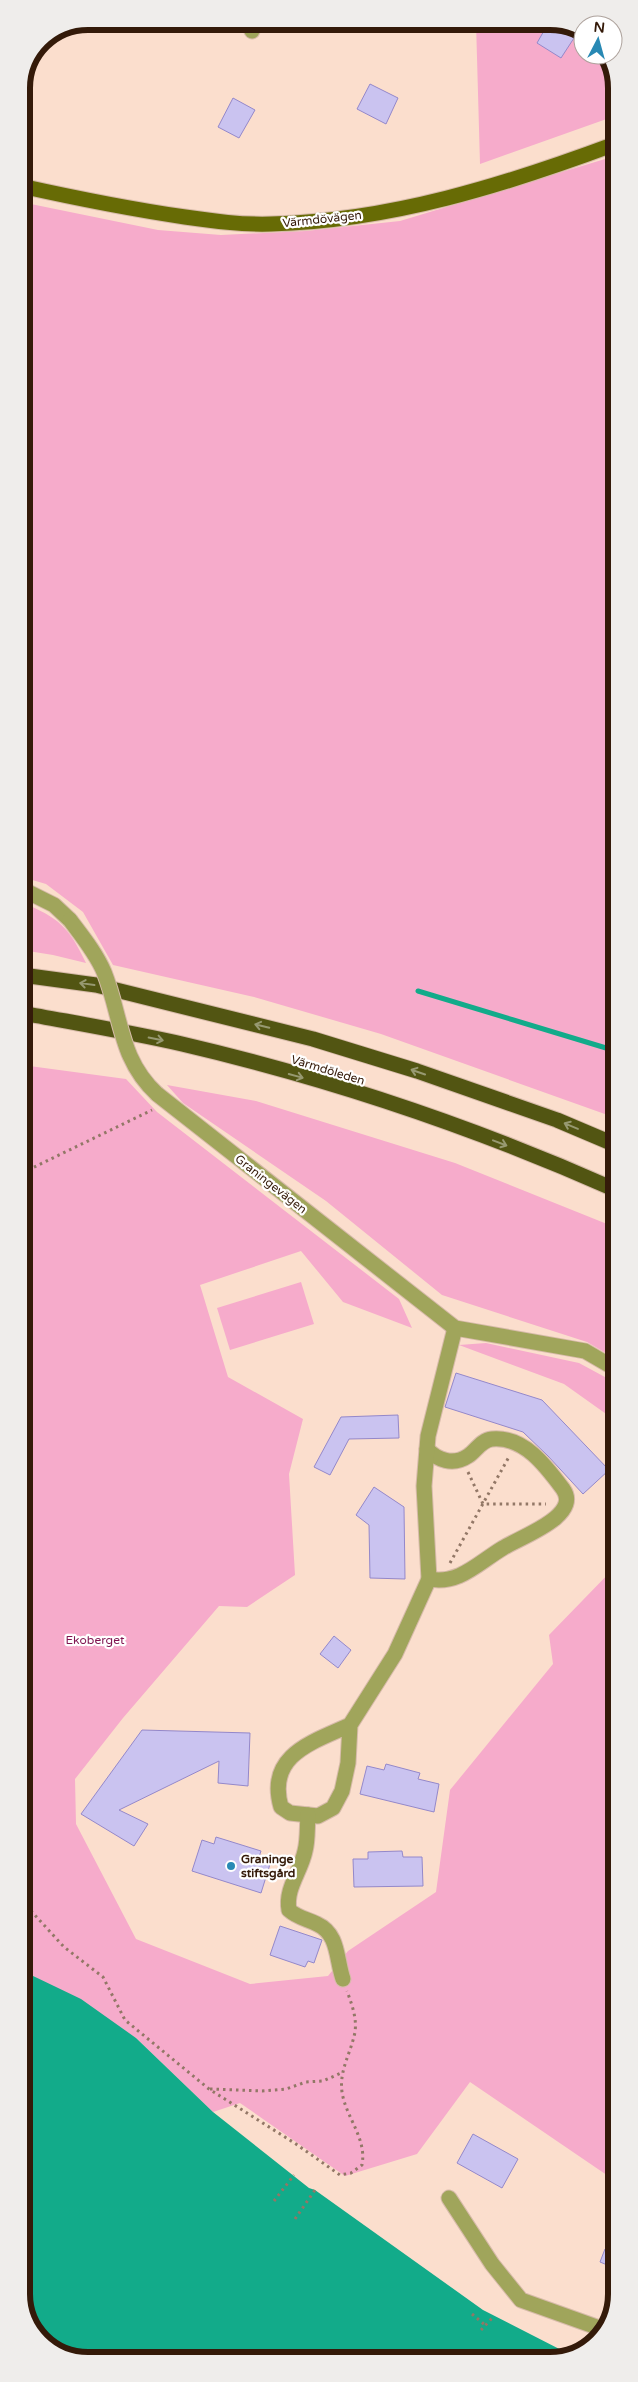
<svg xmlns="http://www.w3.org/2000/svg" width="638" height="2382" viewBox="0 0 638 2382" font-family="'Varela Round',sans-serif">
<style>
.green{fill:#f6abcb}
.water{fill:#12ab8a}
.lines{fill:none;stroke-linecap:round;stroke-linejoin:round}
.stream{stroke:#12ab8a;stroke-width:5}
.building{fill:#cac3f0;stroke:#9488ca}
.minor-casing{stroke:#d7bbaa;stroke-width:17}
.major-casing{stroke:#d7bbaa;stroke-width:17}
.highway-casing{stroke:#d7bbaa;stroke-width:17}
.path{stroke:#927766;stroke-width:3;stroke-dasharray:2.5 4;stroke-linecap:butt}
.minor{stroke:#a0a55b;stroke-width:15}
.major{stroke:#676b05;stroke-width:15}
.highway{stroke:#525512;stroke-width:15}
.minor-bridge-casing{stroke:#d7bbaa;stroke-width:17;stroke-linecap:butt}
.minor-bridge{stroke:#a0a55b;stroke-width:15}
.oneway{stroke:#979971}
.poi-dot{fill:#2889b4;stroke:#fff;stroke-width:2}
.labels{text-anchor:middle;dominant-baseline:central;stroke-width:4.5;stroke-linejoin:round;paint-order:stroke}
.street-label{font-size:12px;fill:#341a09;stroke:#fff}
.park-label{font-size:12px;fill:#7f1450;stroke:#fff}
.poi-label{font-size:12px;font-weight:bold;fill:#341a09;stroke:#fff;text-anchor:start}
.rim{fill:none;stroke:#341a09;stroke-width:6}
</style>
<rect width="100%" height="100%" fill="#fbdecd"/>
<!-- green -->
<g class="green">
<polygon points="476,22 559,22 583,33 583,55 604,55 615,75 615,116 480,164"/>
<polygon points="615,156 616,1118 381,1034 254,997 113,965 83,912 46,884 22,877 21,202 158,230 221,235 306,231 400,221"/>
<path d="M 22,902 C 59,919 68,925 86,963 L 53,955 L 22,950 Z"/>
<polygon points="22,1065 126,1079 157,1112 399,1299 412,1328 343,1302 301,1251 200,1285 228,1377 303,1419 289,1474 295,1575 247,1607 219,1606 123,1718 75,1779 76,1824 136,1939 250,1984 328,1976 348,1951 436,1892 450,1790 553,1664 549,1635 616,1566 617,2182 470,2082 417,2154 345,2176 240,2103 213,2112 136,2038 22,1969"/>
<polygon points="167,1085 256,1101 455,1163 612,1226 616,1229 616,1359 587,1342 442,1295 326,1201 183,1103"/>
<polygon points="301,1282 314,1324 230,1350 217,1308"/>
<polygon points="486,1343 579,1363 616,1383 616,1421 564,1384 459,1345"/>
</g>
<!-- water -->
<polygon class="water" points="22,1969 29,1974 81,1999 136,2038 213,2112 309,2188 315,2190 483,2310 571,2355 563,2359 83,2361 44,2344 23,2307"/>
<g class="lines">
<!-- stream -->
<polyline class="stream" points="418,991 616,1051"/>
</g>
<!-- building -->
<g class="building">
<polygon points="549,22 574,38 561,58 537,43"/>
<polygon points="370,84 398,98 386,124 357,109"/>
<polygon points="233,98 255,110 239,138 218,127"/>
<polygon points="456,1373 542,1400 609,1470 583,1494 548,1456 523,1432 445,1407"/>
<polygon points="398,1415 399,1438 349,1439 330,1475 314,1467 341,1417"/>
<polygon points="374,1487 404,1507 405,1579 370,1578 369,1525 356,1515"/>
<polygon points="334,1636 351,1650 338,1668 320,1654"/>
<polygon points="142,1730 250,1733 248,1786 218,1783 219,1761 119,1810 148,1824 134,1846 81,1814"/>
<polygon points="386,1764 420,1773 418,1779 439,1784 434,1812 360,1794 367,1766 384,1770"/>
<polygon points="216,1837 261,1851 259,1857 271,1861 261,1893 192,1871 202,1840 214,1844"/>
<polygon points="402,1851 403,1857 422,1857 423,1886 354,1887 353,1859 368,1859 368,1852"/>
<polygon points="280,1926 322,1940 314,1963 308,1961 305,1967 270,1955"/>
<polygon points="473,2134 518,2159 502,2188 457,2163"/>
<polygon points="605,2249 617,2254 617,2269 600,2262"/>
</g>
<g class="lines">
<defs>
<g id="minor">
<polyline points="247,21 252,31"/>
<polyline points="22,889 54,905 70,920"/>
<polyline points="157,1094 455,1328 585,1351 616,1369"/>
<path d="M 427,1449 C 437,1460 453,1466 468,1456 C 476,1451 481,1440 492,1439 C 524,1436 546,1466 563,1489 C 582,1516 520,1537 503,1548 C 478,1563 459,1585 429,1579"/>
<path d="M 350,1725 C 313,1742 266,1755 281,1807 L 290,1813 L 318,1816 L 333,1808 L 342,1791 L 348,1763 L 350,1725 L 395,1654 L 429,1579 L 424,1486 L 428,1436 L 455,1328"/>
<path d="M 308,1815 C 307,1827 308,1840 305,1851 C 301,1871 285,1889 289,1910 C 298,1918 307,1919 317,1924 C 339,1934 336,1959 343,1979"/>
<polyline points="449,2198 492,2264 521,2300 605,2330"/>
</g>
<path id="major" d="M 21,186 C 75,198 130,209 185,217 C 213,221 242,225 271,224 C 390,221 505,185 615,144"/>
<g id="highway">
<polyline points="22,975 96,985 313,1039 417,1071 557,1120 616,1145"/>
<path d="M 22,1013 C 75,1023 129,1032 182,1044 C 328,1078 479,1129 616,1190"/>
</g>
</defs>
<!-- minor casing -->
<use href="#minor" class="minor-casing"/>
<!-- major casing -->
<use href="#major" class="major-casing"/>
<!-- highway casing -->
<use href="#highway" class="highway-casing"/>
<!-- path -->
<g class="path">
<polyline points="22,1170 26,1171 152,1110"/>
<polyline points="468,1472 483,1504 546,1504"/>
<polyline points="450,1563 510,1455"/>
<path d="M 22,1901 L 64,1947 L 103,1977 L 125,2020 L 209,2089 L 296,2144 L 340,2175 L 351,2173 L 362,2165 C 367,2138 346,2118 342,2092 C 339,2070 351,2053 355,2032 C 357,2018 352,2005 347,1991"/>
<polyline points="210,2089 262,2091 286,2089 306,2082 323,2081 341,2073"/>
<polyline points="274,2201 294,2175"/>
<polyline points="295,2219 315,2190"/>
<polyline points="472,2314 485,2325"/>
<polyline points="481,2330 494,2316"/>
</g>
<!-- minor -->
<use href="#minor" class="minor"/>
<!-- major -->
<use href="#major" class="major"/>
<!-- highway -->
<use href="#highway" class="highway"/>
<defs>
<path id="minor-bridge" d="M 70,920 C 82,936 96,953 104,972 C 122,1017 119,1059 157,1094"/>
</defs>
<!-- minor-bridge casing -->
<use href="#minor-bridge" class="minor-bridge-casing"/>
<!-- minor-bridge -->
<use href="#minor-bridge" class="minor-bridge"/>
</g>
<!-- one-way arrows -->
<defs><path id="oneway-shaft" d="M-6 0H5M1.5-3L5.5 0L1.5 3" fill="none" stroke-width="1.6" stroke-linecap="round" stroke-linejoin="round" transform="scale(1.25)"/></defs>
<g class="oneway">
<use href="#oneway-shaft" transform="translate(87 984) rotate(-172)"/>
<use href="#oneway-shaft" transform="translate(262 1026) rotate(-166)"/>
<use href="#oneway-shaft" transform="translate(156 1039) rotate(11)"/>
<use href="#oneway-shaft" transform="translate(418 1072) rotate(-161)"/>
<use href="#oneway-shaft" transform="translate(296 1076) rotate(15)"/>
<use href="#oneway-shaft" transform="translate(571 1126) rotate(-157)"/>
<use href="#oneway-shaft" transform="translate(500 1143) rotate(21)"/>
</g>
<!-- markers -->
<circle class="poi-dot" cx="231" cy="1866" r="5"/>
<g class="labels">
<!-- street labels -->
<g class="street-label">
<text transform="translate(322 219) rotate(-6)">Värmdövägen</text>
<text transform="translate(328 1070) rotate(17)">Värmdöleden</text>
<text transform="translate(271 1184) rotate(38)">Graningevägen</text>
</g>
<!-- park labels -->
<g class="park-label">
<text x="95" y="1640">Ekoberget</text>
</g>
<!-- poi labels -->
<g class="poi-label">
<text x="241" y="1859">Graninge<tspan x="241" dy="14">stiftsgård</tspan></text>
</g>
</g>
<!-- crop -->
<path d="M0 0H638V2382H0ZM88 30H550A58 58 0 0 1 608 88V2294A58 58 0 0 1 550 2352H88A58 58 0 0 1 30 2294V88A58 58 0 0 1 88 30Z" fill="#efedeb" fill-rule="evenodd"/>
<path class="rim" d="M88 30H550A58 58 0 0 1 608 88V2294A58 58 0 0 1 550 2352H88A58 58 0 0 1 30 2294V88A58 58 0 0 1 88 30Z"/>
<!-- north arrow -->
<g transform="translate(598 40) rotate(6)"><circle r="24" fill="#ffffff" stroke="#aea39d"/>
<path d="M0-4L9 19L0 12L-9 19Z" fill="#2889b4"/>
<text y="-8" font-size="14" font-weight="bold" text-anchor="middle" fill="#341a09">N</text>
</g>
</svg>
